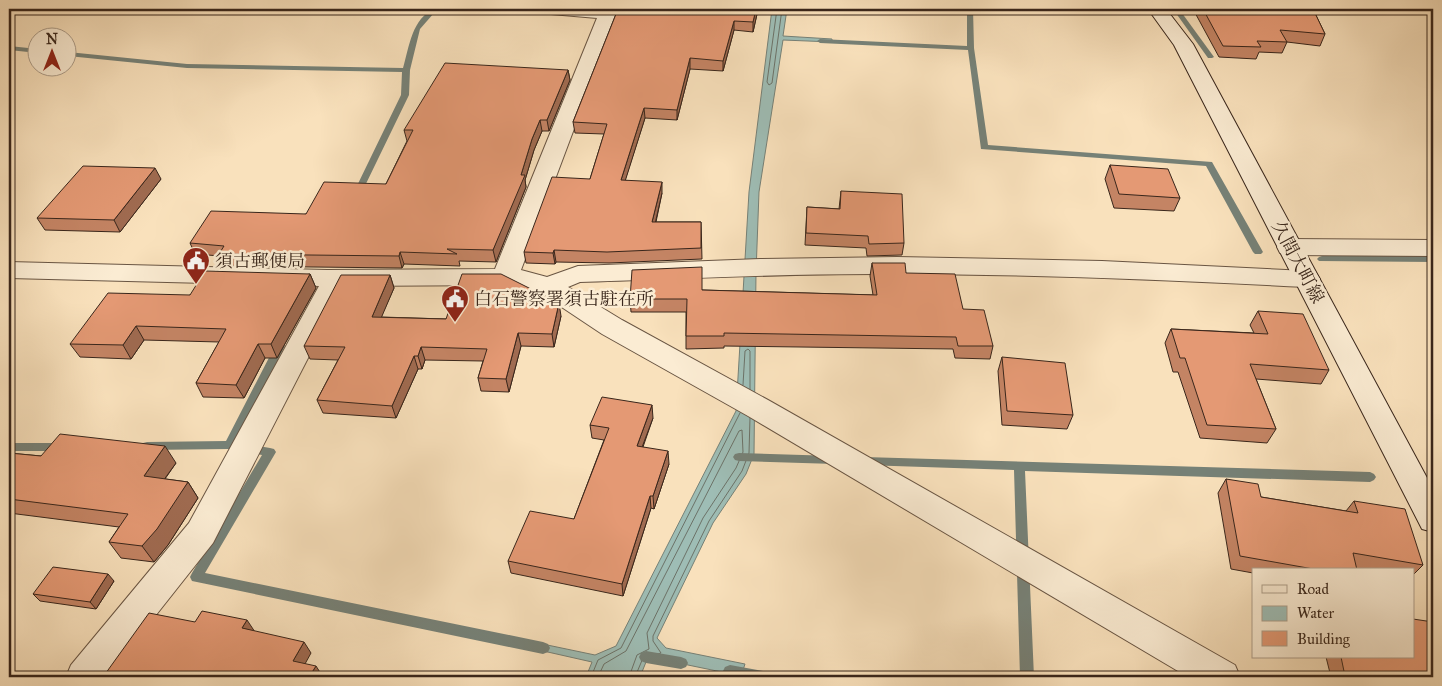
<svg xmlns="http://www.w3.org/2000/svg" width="1442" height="686" viewBox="0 0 1442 686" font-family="'IM FELL Great Primer','Noto Serif JP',serif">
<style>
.water{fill:#9ebdb5;stroke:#768177}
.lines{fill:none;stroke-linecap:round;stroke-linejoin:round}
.shore{stroke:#6c7268;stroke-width:1}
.stream{fill:#768177;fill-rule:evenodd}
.street-casing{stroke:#695543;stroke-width:2}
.secondary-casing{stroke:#39261b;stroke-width:2}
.street{fill:#fbecd3;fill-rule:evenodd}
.secondary{fill:#fbecd3;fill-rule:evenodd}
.wall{fill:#c48464;stroke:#39261b}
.shaded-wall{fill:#a06b51;stroke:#39261b}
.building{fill:#e49974;stroke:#39261b}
.labels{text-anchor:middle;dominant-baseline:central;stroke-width:5;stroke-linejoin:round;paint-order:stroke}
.poi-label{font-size:18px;fill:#39261b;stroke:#fbecd3;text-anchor:start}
.street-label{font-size:18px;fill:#39261b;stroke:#fbecd3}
</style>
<rect width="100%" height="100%" fill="#f9e1bc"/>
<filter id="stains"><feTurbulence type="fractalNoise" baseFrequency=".004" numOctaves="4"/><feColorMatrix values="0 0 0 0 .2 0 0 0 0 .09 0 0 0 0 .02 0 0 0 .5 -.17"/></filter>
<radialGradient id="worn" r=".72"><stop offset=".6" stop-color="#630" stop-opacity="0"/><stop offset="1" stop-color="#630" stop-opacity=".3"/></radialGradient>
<!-- water -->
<polygon class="water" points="772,9 787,9 783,36 832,39 832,42 783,40 759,192 756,273 754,454 746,474 713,523 657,638 666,648 745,664 741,676 659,659 646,662 640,677 586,677 592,662 530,648 533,642 595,655 616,646 736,411 749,192"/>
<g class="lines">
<!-- shore -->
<g class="shore">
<polyline points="777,9 767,82 769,85 772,83 782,9"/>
<polyline points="743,385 745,351 748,349 750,351 750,389"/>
<polyline points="591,677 598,660 621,648 740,413"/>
<polyline points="598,677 604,664 626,651 739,431 742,430 743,452 736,468 703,518 647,633 649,649 637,655 629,677"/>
<polyline points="635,677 643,658 661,653 653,641 653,636 709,521 742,471 749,453 750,418"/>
</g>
<!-- stream -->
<g class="stream">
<path d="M 435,9 L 443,9 L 434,13 L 420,29 L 410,70 L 409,95 L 361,194 L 357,197 L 353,194 L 401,95 L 402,72 L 187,68 L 68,56 L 68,52 L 187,64 L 403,68 C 409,48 412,17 435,9 Z"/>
<polygon points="967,9 973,9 974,48 988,145 1212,162 1263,252 1261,254 1255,254 1253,252 1206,166 981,149 968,50 820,43 817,41 820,39 967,46"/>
<polygon points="1173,9 1179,9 1214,57 1212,58 1208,58"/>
<polygon points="9,46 38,49 38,53 9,50"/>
<polygon points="1322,256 1433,256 1433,262 1319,261 1317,259 1319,257"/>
<polygon points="280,342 285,346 236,442 270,448 274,449 276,452 205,573 543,642 548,644 550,648 548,652 543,654 192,581 190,577 192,573 262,455 229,449 147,450 143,449 141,446 143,443 147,442 226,441 275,346"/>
<polygon points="9,443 63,443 67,444 69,447 67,450 63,451 9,451"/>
<polygon points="739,453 835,456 839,457 841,460 839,463 835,464 739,461 735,460 733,457 735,454"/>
<polygon points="864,457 1370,472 1374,474 1376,477 1374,480 1370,482 1025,471 1034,677 1020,677 1014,470 864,465 860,464 858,461 860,458"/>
<polygon points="646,651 681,657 686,659 688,663 686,667 681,669 646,663 641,661 639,657 641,653"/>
<polygon points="730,665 763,671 768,672 770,677 730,677 725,675 723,671 725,667"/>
</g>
<defs>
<g id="street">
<path d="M 542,9 L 619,9 L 521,270 L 547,277 L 578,266 L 760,259 L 897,257 L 1102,261 L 1307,271 L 1316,273 L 1320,279 L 1316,285 L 1307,287 C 1170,280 1033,274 896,274 C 791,273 685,279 580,282 L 568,287 L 622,320 L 768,400 L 1235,665 L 1240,677 L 1188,677 L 748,416 L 602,334 L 542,294 L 527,288 L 508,285 L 345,286 L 213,543 L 107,677 L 66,677 L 71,665 L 189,523 L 319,286 L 9,278 L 9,262 L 327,270 L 495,269 L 597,18 L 551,14 L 545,13 Z"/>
<polygon points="1289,239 1433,240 1433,256 1289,255 1280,253 1277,247 1280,241"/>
</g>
<polygon id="secondary" points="1148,9 1166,9 1193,44 1433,489 1433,532 1422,529 1174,45"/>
</defs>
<!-- street casing -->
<use href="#street" class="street-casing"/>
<!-- secondary casing -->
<use href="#secondary" class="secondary-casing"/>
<!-- street -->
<use href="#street" class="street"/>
<!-- secondary -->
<use href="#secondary" class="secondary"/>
</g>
<!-- wall -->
<g class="wall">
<polygon points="618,9 762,9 761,14 757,14 753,32 734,30 723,71 690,69 677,120 645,118 625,180 662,193 656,222 701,222 702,259 609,263 556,262 555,264 526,263 524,252 590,179 604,134 575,133 573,122"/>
<polygon points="1193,9 1313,9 1325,34 1320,46 1287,42 1282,53 1259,52 1256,59 1219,57"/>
<polygon points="568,70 570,80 549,131 542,131 534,150 525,180 526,187 496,262 459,261 460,266 404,264 402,268 224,266 220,256 195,254 190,243 306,214 386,184 407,141 404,130"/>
<polygon points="1110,165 1180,198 1174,211 1114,208 1105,179"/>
<polygon points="161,179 120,232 45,230 37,218"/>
<polygon points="841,191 904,243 902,255 867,256 866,248 805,245 807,207 839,209"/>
<polygon points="872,263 906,273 963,309 993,346 990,359 955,358 953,349 724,346 724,348 686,349 686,312 631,312 630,299 702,290 873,295 870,276"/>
<polygon points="310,274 316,288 277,358 265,358 244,398 203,397 196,383 219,342 144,340 131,359 80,357 70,344 190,295"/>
<polygon points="390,275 394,288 381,317 446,319 561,316 554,347 521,346 509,392 481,391 478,378 483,361 425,360 422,369 418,369 396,418 323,413 317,400 338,360 310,359 304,346"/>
<polygon points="1258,311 1329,370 1321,384 1256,379 1276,429 1267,443 1200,438 1178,372 1173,372 1165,343 1171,329 1254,333 1250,325"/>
<polygon points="1002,357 1073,415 1067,429 1002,425 998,371"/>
<polygon points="653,418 643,447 669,464 654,509 651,508 623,596 511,573 508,561 574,519 604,440 592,438 590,425"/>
<polygon points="9,453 41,456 176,463 165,479 188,482 198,498 168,545 154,562 121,558 109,542 119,527 9,513"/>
<polygon points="1226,479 1261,497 1346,511 1354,501 1423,565 1413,575 1413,570 1364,570 1357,569 1357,570 1253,570 1253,573 1231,569 1218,493"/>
<polygon points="114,581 96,609 40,601 33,594"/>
<polygon points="1326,657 1413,657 1433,677 1331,677"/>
</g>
<!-- shaded-wall -->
<g class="shaded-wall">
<polygon points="756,9 757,9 757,14 753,32 753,22"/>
<polygon points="734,21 734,30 723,71 723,61"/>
<polygon points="690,58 690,69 677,120 677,110"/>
<polygon points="568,70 570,80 549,131 547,120"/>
<polygon points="644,108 645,118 622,191 621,180"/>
<polygon points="540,120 542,131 534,150 525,180 526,187 496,262 493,250 521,175 532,139"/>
<polygon points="155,168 161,179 120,232 114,220"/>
<polygon points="662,182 662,193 653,233 652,222"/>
<polygon points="554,250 556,262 555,264 553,253"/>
<polygon points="400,252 404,264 402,268 399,256"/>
<polygon points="310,274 316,288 277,358 271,344"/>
<polygon points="390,275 394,288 376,330 372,317"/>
<polygon points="559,303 561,316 554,347 552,334"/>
<polygon points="136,326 144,340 131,359 123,345"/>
<polygon points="518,333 521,346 509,392 506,379"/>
<polygon points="258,344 265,358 244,398 236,385"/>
<polygon points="421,347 425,360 422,369 418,356"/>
<polygon points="414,356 418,369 396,418 392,406"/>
<polygon points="652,405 653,418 638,458 637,446"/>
<polygon points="165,446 176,463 155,492 144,476"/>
<polygon points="668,451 669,464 654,509 653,496"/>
<polygon points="188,482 198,498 168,545 154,562 142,546"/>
<polygon points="650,496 651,508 623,596 622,584"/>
<polygon points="108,574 114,581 96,609 90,602"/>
<polygon points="247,620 255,632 242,628"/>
<polygon points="304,642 311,653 300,673 293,661"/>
<polygon points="316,666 323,677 309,677"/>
</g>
<!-- building -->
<g class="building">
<polygon points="618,9 756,9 753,22 734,21 723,61 690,58 677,110 644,108 621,180 662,182 652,222 701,222 701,248 607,252 554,250 553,253 524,252 552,177 590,179 607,124 573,122"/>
<polygon points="1203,9 1313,9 1325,34 1280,30 1287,42 1257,41 1261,47 1223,46"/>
<polygon points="445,63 568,70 547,120 540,120 532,139 521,175 525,175 493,250 447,249 457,254 400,252 399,256 219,254 224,246 190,243 211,211 306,214 324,182 386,184 413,130 404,130"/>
<polygon points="1110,165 1168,169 1180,198 1119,194"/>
<polygon points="83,166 155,168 114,220 37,218"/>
<polygon points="841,191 902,194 904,243 869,244 868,236 806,233 807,207 840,209"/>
<polygon points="872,263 905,263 906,273 955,274 963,309 984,310 993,346 958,346 956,337 724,333 724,336 686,336 687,299 630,299 632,270 702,267 702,290 877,295"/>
<polygon points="205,271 310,274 271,344 258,344 236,385 196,383 226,329 136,326 123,345 70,344 108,293 190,295"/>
<polygon points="462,274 501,274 559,303 552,334 518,333 506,379 478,378 487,349 421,347 418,356 414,356 392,406 317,400 345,347 304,346 341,275 390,275 372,317 446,319"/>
<polygon points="1258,311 1303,314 1329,370 1250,364 1276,429 1207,425 1185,358 1180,358 1171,329 1268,334"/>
<polygon points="1002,357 1065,363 1073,415 1007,411"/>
<polygon points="602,397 652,405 637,446 668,451 653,496 650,496 622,584 508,561 530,511 574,519 609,428 590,425"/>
<polygon points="60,434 165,446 144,476 188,482 157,529 142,546 109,542 128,514 9,499 9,453 41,456"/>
<polygon points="1226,479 1258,484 1261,497 1358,513 1354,501 1405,509 1423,565 1353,553 1357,570 1319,570 1240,556"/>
<polygon points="53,567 108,574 90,602 33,594"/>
<polygon points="202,611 247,620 242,628 304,642 293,661 316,666 309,677 103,677 149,613 195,622"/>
<polygon points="1413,619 1433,622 1433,677 1351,677 1345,676 1341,657 1413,657"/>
</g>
<!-- icons -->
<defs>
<symbol id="civic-pin" viewBox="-11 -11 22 30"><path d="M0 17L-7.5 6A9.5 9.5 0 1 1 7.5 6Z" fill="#8f2418" stroke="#fbecd3"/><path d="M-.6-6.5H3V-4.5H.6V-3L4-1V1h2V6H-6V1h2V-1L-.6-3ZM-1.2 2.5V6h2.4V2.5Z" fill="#fff"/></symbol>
</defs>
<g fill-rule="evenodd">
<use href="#civic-pin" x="180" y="245" width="32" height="43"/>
<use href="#civic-pin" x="439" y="283" width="32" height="43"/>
</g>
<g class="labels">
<!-- poi labels -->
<g class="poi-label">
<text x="215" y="261">須古郵便局</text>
<text x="474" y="299">白石警察署須古駐在所</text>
</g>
<!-- street labels -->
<g class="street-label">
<text transform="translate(1298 262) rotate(62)">久間大町線</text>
</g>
</g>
<!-- margin -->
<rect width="1442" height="686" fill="none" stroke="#f9e1bc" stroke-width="30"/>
<rect x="10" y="10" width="1422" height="666" fill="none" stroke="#39261b" stroke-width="2.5"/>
<rect x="15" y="15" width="1412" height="656" fill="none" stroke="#39261b"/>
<!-- legend -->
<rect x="1252" y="568" width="162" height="90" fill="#fbecd3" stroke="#ad9d89"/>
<rect x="1262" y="585" width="25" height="8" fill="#fbecd3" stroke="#ad9d89"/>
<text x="1297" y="594" font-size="15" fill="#39261b">Road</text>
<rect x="1262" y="606" width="25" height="15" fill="#9ebdb5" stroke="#ad9d89"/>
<text x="1297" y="618" font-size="15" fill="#39261b">Water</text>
<rect x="1262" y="631" width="25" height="15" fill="#e49974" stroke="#ad9d89"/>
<text x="1297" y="644" font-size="15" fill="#39261b">Building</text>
<!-- north arrow -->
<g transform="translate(52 52)"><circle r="24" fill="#fbecd3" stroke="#ad9d89"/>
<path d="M0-4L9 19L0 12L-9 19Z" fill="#8f2418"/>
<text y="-8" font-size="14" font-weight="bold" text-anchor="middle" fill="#39261b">N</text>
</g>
<rect width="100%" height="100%" filter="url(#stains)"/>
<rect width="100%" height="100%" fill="url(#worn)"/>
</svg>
